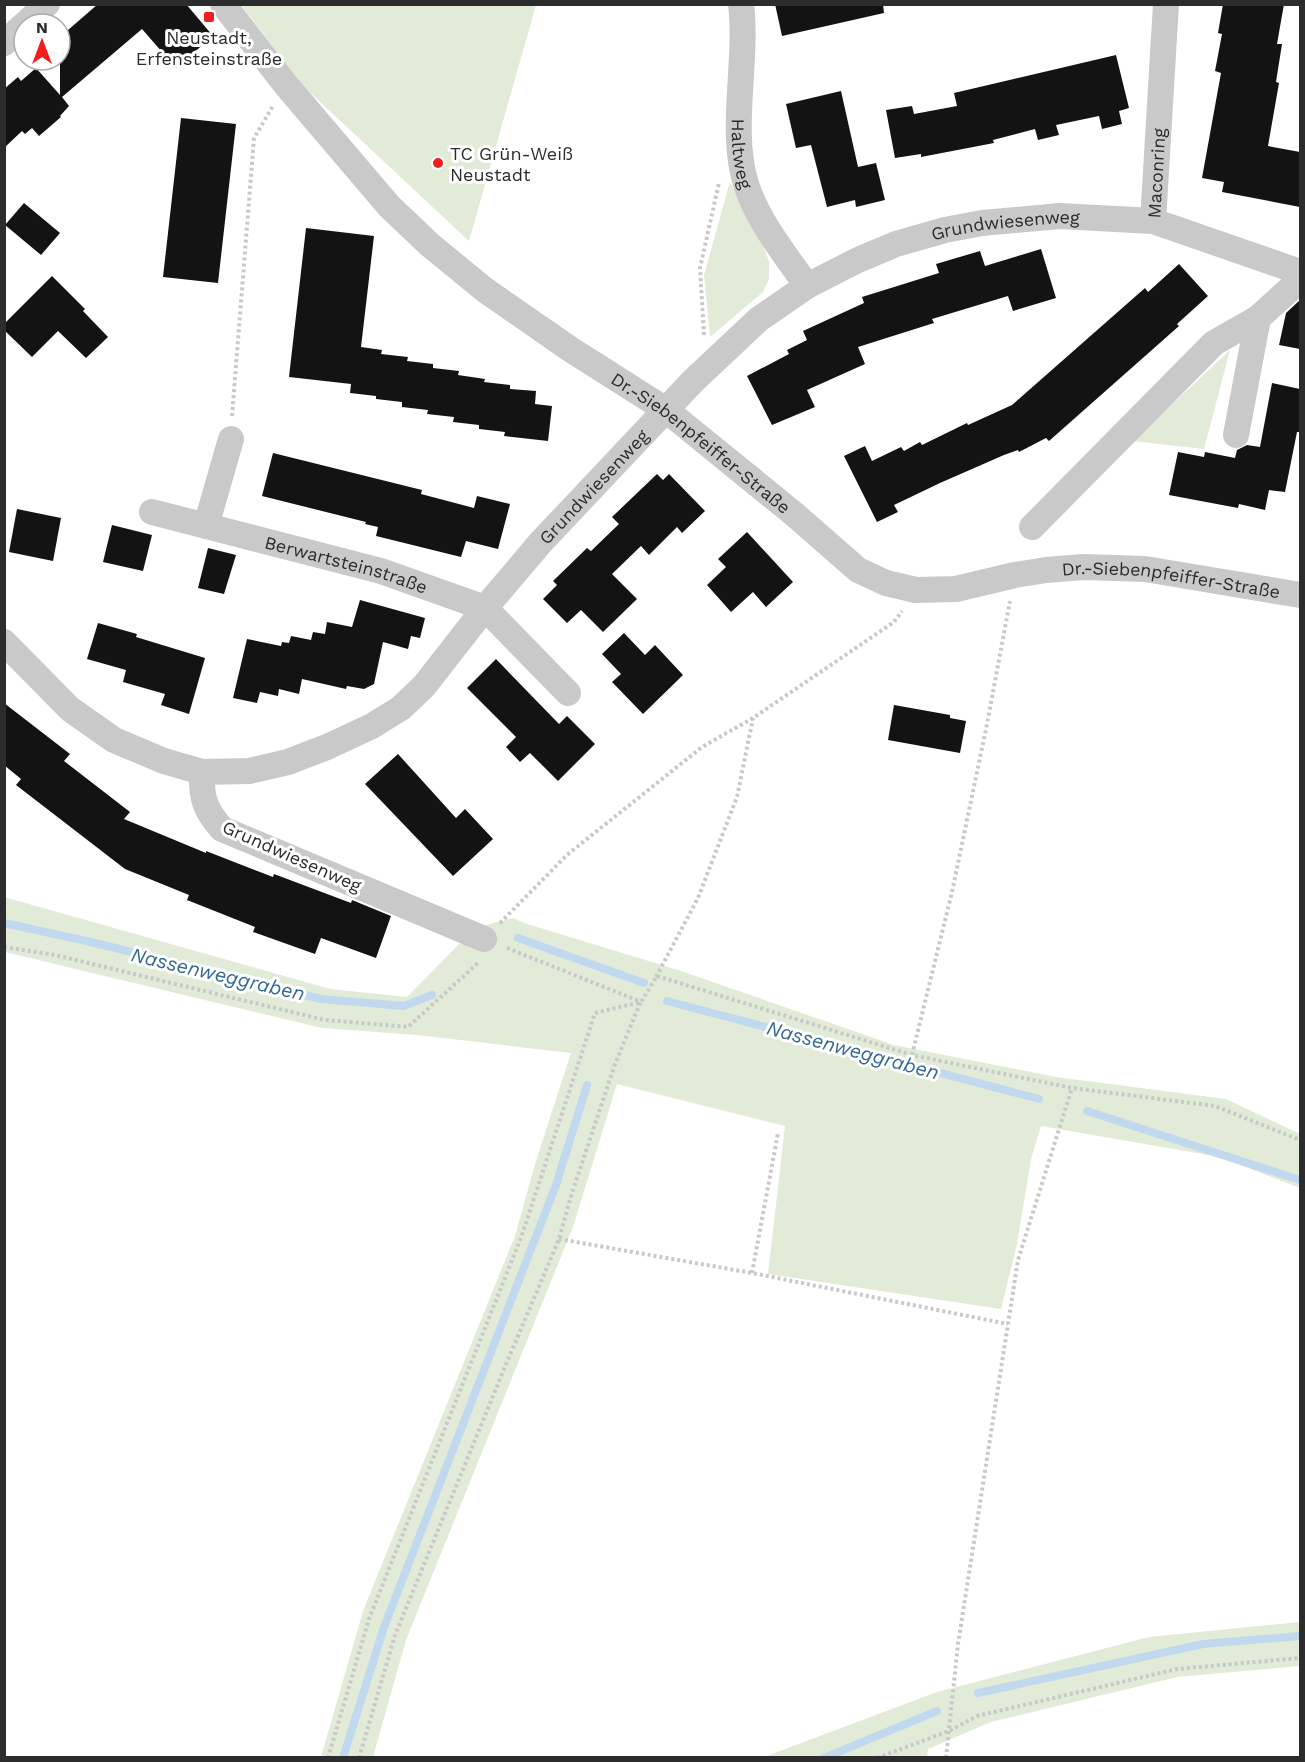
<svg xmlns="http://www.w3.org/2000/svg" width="1305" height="1762" viewBox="0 0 1305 1762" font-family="'Work Sans',sans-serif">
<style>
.green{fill:#e1ebd7}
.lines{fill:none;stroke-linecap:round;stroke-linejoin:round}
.stream{stroke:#c1d9ee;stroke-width:8}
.building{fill:#131313}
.path{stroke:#c9c9c9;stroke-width:4;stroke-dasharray:3 3;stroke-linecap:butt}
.minor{stroke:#c9c9c9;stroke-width:26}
.poi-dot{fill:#f51c1e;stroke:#fff;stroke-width:2}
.labels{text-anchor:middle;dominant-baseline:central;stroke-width:6;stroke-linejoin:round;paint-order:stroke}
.poi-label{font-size:18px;fill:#2c2c2c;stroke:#fff}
.street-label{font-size:18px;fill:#2c2c2c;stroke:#fff}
.water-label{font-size:20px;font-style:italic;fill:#336894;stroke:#fff}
</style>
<rect width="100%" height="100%" fill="#fff"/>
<!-- green -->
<g class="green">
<polygon points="241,5 536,5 469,241 303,86"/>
<polygon points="730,182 762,243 769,261 769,279 763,292 710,337 704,275"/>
<polygon points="1230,350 1204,449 1133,441"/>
<polygon points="4,897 330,989 407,997 475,928 513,918 524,923 678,970 894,1045 1056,1077 1226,1099 1300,1134 1300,1188 1220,1157 1041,1126 1031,1159 1017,1244 1001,1309 768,1274 785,1126 617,1084 573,1227 406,1640 373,1757 321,1757 363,1611 515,1236 535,1164 571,1053 417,1035 322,1028 5,952"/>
<polygon points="1300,1622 1300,1666 1177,1677 991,1722 928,1749 927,1757 764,1757 937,1692 1149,1637"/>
</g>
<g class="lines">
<!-- stream -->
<g class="stream">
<polyline points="4,923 91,942 321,999 404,1006 432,995"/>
<polyline points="518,938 644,983"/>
<polyline points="667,1001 1039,1099"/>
<polyline points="1087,1111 1300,1180"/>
<polyline points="978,1693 1203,1644 1300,1636"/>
<polyline points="343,1758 384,1627 556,1185 587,1085"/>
<polyline points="824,1758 937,1711"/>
</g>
</g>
<!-- building -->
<g class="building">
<polygon points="98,4 186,4 213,36 176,68 142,29 62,97 69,106 60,116 61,117 39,136 32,128 25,134 22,131 4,148 4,89 18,77 21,81 36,68 60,95 60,37"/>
<polygon points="775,4 883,4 884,13 782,36"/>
<polygon points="1223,4 1284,4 1277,44 1282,44 1276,82 1279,83 1268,146 1300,152 1300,207 1222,192 1224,182 1202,178 1221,73 1215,71 1222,34 1218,33"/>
<polygon points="1116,55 1129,108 1119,111 1122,124 1102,129 1099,116 1056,125 1059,135 1038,140 1035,129 993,140 994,143 921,157 921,154 895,158 886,110 912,106 914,114 957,106 954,93"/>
<polygon points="841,91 858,167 876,163 885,200 856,207 855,200 827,207 811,145 796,148 786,104"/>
<polygon points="181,118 236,124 218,283 163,277"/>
<polygon points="24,203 60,233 41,255 5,225"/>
<polygon points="306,228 374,236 361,347 382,350 381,354 408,357 407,361 433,364 433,368 459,371 458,375 485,379 484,382 510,385 510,389 536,391 535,404 552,406 548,441 504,436 505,432 479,429 479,425 453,422 454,417 427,414 428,410 402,407 402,402 376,399 376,396 350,393 351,384 289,377"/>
<polygon points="1041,249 1056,298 1013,311 1008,296 932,319 934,323 858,347 865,364 807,390 815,407 772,425 747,376 789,354 787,350 807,340 803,331 864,303 862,297 939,273 936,264 980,251 985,266"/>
<polygon points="1179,264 1208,296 1177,324 1179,326 1049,441 1046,438 1019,452 1018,450 1004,455 940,483 894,505 898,512 877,522 844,456 865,446 872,461 901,447 904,451 920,442 922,445 967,423 968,425 1012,405 1145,288 1148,292"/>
<polygon points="52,276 85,309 83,311 108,337 86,358 58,331 32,357 4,330 4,324"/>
<polygon points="1300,300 1300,349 1279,345 1286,313"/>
<polygon points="1272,383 1300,389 1300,432 1297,432 1285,492 1269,490 1265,510 1239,504 1238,508 1169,495 1178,452 1204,457 1205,452 1235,458 1237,450 1247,445 1260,447"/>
<polygon points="273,453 422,490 421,494 474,508 477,496 510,504 498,549 466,541 461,557 376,536 378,527 365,524 366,522 262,496"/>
<polygon points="657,474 663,480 669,474 705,511 682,533 677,527 649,555 641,546 612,574 637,599 603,632 581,610 567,623 543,599 557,585 553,581 587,548 591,551 619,524 612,517"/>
<polygon points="17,509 61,518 53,561 9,552"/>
<polygon points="112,525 152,535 143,571 103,562"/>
<polygon points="747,532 793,582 766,607 753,592 731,612 707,585 726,567 718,559"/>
<polygon points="208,548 236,555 224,594 198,588"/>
<polygon points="360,600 425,618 420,638 411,636 408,649 383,642 374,684 364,689 347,686 346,689 302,679 299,694 279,689 278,696 260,692 257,703 233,698 247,639 281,646 282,642 289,643 291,636 311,640 313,632 325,634 327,622 352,627"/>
<polygon points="98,623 137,634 136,637 205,658 189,714 161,705 165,694 123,682 126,670 87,659"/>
<polygon points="624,633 645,655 655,645 683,675 643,714 612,682 621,674 602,654"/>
<polygon points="496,659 559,724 567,716 595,744 558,781 530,753 520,762 506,747 516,737 467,688"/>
<polygon points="4,703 70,754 64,761 130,812 124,819 206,853 206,851 273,877 274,874 351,903 352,900 391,916 376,958 321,938 315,954 253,932 255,927 187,900 189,895 125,869 16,785 21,779 4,765"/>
<polygon points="894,705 950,715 950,718 966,721 960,753 888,740"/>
<polygon points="398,754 456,818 465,809 493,839 453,876 365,784"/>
</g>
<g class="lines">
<!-- path -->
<g class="path">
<polyline points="704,335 700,268 719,183"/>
<polyline points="232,416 254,138 273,106"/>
<polyline points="500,923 567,855 702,747 753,718 894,622 902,611"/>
<polyline points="4,947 55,955 325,1020 408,1027 478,963"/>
<polyline points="507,948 639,1001"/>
<polyline points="656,977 698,898 737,797 753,718"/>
<polyline points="912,1055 952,892 987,724 1010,601"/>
<polyline points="559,1239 752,1273 1008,1324"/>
<polyline points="752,1273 778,1133"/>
<polyline points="328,1758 369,1619 522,1235 595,1013 641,1002 657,976 912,1055 1072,1088 1215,1106 1300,1140"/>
<polyline points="359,1758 395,1635 507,1362 559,1239 571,1196 615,1064 641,1001"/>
<polyline points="877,1758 949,1731 977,1716 1177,1669 1300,1658"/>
<polyline points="946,1758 958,1644 1018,1260 1072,1088"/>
</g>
<!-- minor -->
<g class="minor">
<path id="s1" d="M 223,4 L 286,85 L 389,206 L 430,245 L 485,290 L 570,349 L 666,410 L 794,514 L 858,570 L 886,583 L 916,590 L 956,589 L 1015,575 L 1046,570 L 1083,567 L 1145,569 L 1300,595"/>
<path id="s2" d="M 741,4 C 748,61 729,130 746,184 C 758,222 785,254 807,286"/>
<polyline points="25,24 47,4"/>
<polyline points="4,43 24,25"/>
<path id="s3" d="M 1153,221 L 1166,4"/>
<polyline points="1236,435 1258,318"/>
<path id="s4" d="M 152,512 L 381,571 L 485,608 L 568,693"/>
<polyline points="206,526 231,439"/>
<polyline points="1032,527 1214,343 1258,318 1300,280"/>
<path id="s5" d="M 4,642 L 70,709 L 114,740 L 164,761 L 202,772 L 249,771 L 288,762 L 327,747 L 372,726 L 401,708 L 424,686 L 485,608 L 541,542 L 693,381 L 759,319 L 807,286 L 858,260 L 896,244 L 945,230 L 982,223 L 1060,216 L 1153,221 L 1300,272"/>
<path d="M 202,772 C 201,798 205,810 222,829 L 484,939"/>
</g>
</g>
<!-- markers -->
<g class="poi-dot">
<rect x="203" y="11" width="12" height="12" rx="3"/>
<circle cx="438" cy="163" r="6"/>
</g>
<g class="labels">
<!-- poi labels -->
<g class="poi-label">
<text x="209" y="37">Neustadt,<tspan x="209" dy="21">Erfensteinstraße</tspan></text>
<text x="450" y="153" text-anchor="start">TC Grün-Weiß<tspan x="450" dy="21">Neustadt</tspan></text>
</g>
<!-- street labels -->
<g class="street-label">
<text stroke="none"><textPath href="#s2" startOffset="150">Haltweg</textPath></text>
<text stroke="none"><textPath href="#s3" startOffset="48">Maconring</textPath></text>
<text stroke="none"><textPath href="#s5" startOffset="1252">Grundwiesenweg</textPath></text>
<text stroke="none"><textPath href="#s1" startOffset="654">Dr.-Siebenpfeiffer-Straße</textPath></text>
<text stroke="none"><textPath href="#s5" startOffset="748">Grundwiesenweg</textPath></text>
<text stroke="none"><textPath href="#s4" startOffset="201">Berwartsteinstraße</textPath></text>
<text stroke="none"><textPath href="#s1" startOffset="1176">Dr.-Siebenpfeiffer-Straße</textPath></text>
<text transform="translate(292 856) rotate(24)">Grundwiesenweg</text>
</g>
<!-- water labels -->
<g class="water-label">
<text transform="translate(218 974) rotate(13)">Nassenweggraben</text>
<text transform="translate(853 1050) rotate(15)">Nassenweggraben</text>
</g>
</g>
<!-- border -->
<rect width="1305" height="1762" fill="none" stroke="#2c2c2c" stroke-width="12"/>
<!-- north arrow -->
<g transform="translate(42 42)"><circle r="28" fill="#ffffff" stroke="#ababab" stroke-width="1.5"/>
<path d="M0-4.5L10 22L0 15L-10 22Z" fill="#f51c1e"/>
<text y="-9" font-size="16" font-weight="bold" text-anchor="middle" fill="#2c2c2c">N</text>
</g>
</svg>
